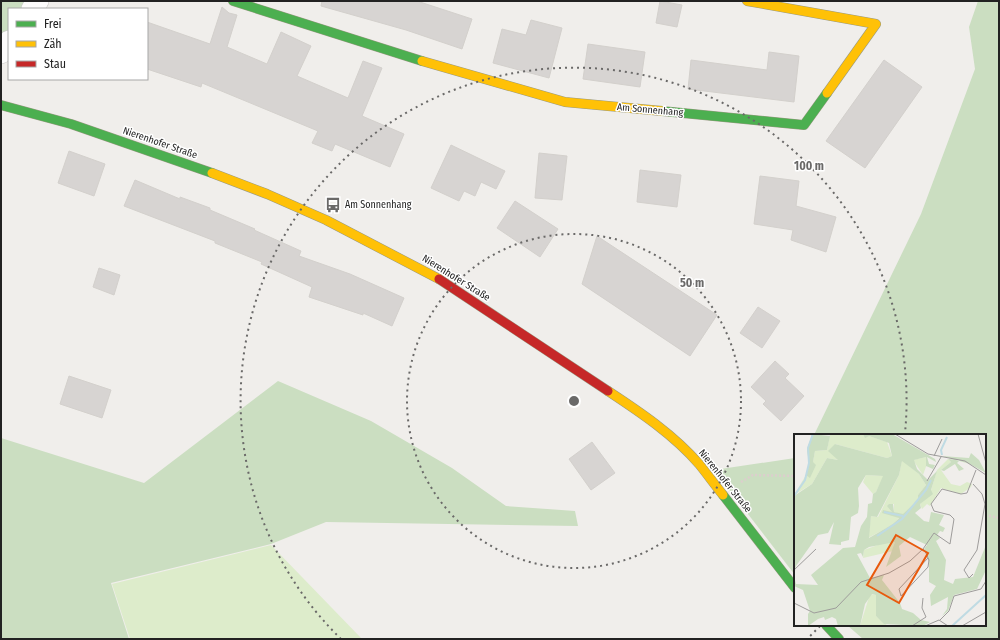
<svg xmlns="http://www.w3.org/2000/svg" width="1000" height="640" viewBox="0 0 1000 640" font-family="'Fira Sans Condensed',sans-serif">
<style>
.grass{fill:#ddeccb}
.forest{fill:#cbdec1}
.building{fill:#d7d4d2;stroke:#d3d0cc}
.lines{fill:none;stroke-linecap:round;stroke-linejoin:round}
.street-casing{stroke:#c9c8c7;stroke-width:22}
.fast-casing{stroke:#999a82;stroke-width:10}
.slow-casing{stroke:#999a82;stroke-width:10}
.jam-casing{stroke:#999a82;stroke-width:10}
.path{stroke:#dccecd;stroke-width:2.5;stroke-dasharray:2 2;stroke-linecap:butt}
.street{stroke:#fdfcfc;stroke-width:21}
.fast{stroke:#4caf50;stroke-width:9}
.slow{stroke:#ffc107;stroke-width:9}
.jam{stroke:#c62828;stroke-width:9}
.ring{fill:none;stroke:#6a6968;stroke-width:2;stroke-dasharray:2 4}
.labels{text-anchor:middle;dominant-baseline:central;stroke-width:3;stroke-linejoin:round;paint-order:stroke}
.street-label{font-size:10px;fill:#222;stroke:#fff}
.poi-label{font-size:10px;fill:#222;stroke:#fff;text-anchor:start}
.inset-river{fill:none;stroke:#bfdbe3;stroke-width:2}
.inset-road{fill:none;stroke:#9e9c9b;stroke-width:1}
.view{fill:#e8590c;fill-opacity:0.15;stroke:#e8590c;stroke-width:2}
.inset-edge{fill:none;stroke:#222;stroke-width:2}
.centre{fill:#6a6968;stroke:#fff;stroke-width:2}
.ring-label{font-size:12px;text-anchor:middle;font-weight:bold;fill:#6a6968;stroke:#fff;stroke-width:3;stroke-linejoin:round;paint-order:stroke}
</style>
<rect width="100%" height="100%" fill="#f0eeeb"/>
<!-- grass -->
<polygon class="grass" points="271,545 362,639 130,639 112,584"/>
<!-- forest -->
<g class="forest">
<polygon points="1,1 34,1 28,9 9,9 9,36 1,49"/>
<polygon points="978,1 999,1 999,639 863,639 847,625 985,625 985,435 814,435 921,214 975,69 969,27"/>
<polygon points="278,381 371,421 452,468 506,506 575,511 578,526 326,522 271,544 111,583 129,639 1,639 1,438 144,483"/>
<polygon points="795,458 795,575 714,470"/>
</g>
<!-- building -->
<g class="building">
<polygon points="322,1 417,1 472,19 462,49 406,30 321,6"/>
<polygon points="660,1 682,5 677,27 656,23"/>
<polygon points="222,7 229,13 237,15 227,47 267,64 281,32 311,46 297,76 348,98 363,61 382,68 362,116 404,134 390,167 335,144 332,151 312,143 318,131 202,83 201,87 147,69 147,22 210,44"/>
<polygon points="531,20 562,28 549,78 493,63 502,29 526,35"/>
<polygon points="588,44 645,52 640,87 583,79"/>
<polygon points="769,52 799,56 794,102 688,89 691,60 767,70"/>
<polygon points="884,60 922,87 865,168 826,141"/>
<polygon points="451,145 505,171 496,189 481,182 475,196 464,191 459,201 431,188"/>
<polygon points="69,151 105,164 94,196 58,183"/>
<polygon points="539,153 567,156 562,200 535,198"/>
<polygon points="640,170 681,175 677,207 637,202"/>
<polygon points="760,176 799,181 796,206 836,217 826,252 791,240 793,230 754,224"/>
<polygon points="135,180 180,199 180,197 210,208 210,210 255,229 254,230 301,251 299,256 350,274 404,298 392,326 363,313 363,315 309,297 312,287 261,264 262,262 215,243 215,241 124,206"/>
<polygon points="515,201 558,229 540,257 497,228"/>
<polygon points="597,236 717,315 690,356 582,284"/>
<polygon points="99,268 120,275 114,295 93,287"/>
<polygon points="758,307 780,321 762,348 740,333"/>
<polygon points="775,361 789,374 785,378 804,396 781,421 763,404 766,401 751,387"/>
<polygon points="69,376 111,390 102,418 60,404"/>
<polygon points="592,442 615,473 591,490 569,459"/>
</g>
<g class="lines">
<defs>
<g id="street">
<polyline points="32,9 38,1"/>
<polyline points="1,53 9,41"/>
</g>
<g id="fast">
<polyline points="233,1 422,61"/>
<polyline points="1,105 71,124 212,173"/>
<polyline points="662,111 804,125 827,93"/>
<polyline points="723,495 795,588"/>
<polyline points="826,625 839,639"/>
</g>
<g id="slow">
<polyline points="747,1 876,24 827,93"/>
<polyline points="422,61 565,102 662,111"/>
<polyline points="212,173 267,194 326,220 439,279"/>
<path d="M 608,391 C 640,412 674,435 699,464 C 707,474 715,485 723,495"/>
</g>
<polyline id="jam" points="439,279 608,391"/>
</defs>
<!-- street casing -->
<use href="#street" class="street-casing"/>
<!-- fast casing -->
<use href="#fast" class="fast-casing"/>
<!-- slow casing -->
<use href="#slow" class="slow-casing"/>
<!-- jam casing -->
<use href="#jam" class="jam-casing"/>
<!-- path -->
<g class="path">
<polyline points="741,482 753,475 795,476"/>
<polyline points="985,515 999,518"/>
</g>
<!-- street -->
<use href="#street" class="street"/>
<!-- fast -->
<use href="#fast" class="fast"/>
<!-- slow -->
<use href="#slow" class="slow"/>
<!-- jam -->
<use href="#jam" class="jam"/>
</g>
<!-- distance rings -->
<g class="ring">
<circle cx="574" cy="401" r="167"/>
<path d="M820 626A333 333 0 0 1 807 639M341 639A333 333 0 1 1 905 433"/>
</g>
<!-- icons -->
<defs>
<symbol id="bus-bare" viewBox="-9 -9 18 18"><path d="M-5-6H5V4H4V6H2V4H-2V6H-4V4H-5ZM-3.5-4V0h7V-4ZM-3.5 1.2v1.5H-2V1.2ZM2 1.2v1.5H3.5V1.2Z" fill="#6a6968" stroke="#fff" stroke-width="2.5" paint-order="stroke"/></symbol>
</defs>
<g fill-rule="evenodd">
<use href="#bus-bare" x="322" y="194" width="22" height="22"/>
</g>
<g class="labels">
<!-- street labels -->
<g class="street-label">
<text transform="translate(650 110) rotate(5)">Am Sonnenhang</text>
<text transform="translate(160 143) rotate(19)">Nierenhofer Straße</text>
<text transform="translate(456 278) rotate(32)">Nierenhofer Straße</text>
<text transform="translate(725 481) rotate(51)">Nierenhofer Straße</text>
</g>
<!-- poi labels -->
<g class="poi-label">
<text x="345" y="205">Am Sonnenhang</text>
</g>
</g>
<!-- overview -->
<g transform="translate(794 434)">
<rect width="192" height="192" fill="#f0eeeb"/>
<path d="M 36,0 L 69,0 L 93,8 L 98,22 L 93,24 L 41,10 L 44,26 L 33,24 L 18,50 L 0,61 L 12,41 L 16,43 L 21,17 L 33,16 ZM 132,23 L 133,30 L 129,41 L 119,26 ZM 154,25 L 157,28 L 147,36 L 157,50 L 166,52 L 173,48 L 178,50 L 177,53 L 167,60 L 147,54 L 136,72 L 133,70 L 128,75 L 126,70 L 136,60 L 143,36 ZM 108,26 L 125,40 L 132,51 L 124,61 L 124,66 L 109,81 L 100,78 L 100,70 L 95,70 L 98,78 L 105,83 L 100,90 L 74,104 L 77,82 L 84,83 L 105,41 ZM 72,41 L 90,42 L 82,58 L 79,60 L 69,48 ZM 92,108 L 101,108 L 99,117 L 69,124 L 70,116 ZM 76,160 L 82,161 L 82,182 L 94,192 L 66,192 Z" fill="#ddeccb"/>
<path d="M 18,0 L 36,2 L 33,16 L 21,17 L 19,28 L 22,31 L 16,44 L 12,41 L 15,29 L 13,16 ZM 69,0 L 98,0 L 141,25 L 142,28 L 133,23 L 135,30 L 141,31 L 139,35 L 132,32 L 132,23 L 120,26 L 123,35 L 134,46 L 143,37 L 137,56 L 139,60 L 126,70 L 127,74 L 121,79 L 130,87 L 135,88 L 137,78 L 150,81 L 145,91 L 151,94 L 149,98 L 146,97 L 143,101 L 146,104 L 142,107 L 152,126 L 150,146 L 159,150 L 161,145 L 179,143 L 192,111 L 192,136 L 183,155 L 160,161 L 154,177 L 148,182 L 153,175 L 154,163 L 137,172 L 136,161 L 142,152 L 135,148 L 135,128 L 130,115 L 133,111 L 116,103 L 105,112 L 107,122 L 92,133 L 101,108 L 75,113 L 70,116 L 69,123 L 67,119 L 63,120 L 76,144 L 90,141 L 88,146 L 106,169 L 108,175 L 119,179 L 127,186 L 136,188 L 129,192 L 90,190 L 82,182 L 82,161 L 78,160 L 71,170 L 66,192 L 44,192 L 42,185 L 38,183 L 31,186 L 30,183 L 24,185 L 14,192 L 14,180 L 16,177 L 9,156 L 0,152 L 0,142 L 2,150 L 24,151 L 17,141 L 49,114 L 61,113 L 67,92 L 73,83 L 74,70 L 78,69 L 79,60 L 82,58 L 89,42 L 72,41 L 64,54 L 65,72 L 64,79 L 57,83 L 55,106 L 47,108 L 47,111 L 35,110 L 40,88 L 34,99 L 24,101 L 2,132 L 0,142 L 0,62 L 18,50 L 33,24 L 44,26 L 34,17 L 41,10 L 93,24 L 98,22 L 95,9 L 75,2 L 71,4 ZM 108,27 L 125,40 L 132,51 L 124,61 L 124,66 L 109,80 L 100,78 L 99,70 L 95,70 L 93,72 L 98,78 L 89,76 L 88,79 L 105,84 L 99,90 L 75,104 L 77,82 L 83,83 L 105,41 ZM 177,19 L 185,26 L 192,39 L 176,30 L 148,22 L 175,24 ZM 154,25 L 166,26 L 163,29 L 170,35 L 165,37 L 161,30 L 150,37 L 147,36 L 157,28 Z" fill="#cbdec1" fill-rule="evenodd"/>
<path class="inset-river" d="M 148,21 L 147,16 L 153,3M 0,62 L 11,46 L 15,29 L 14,14 L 19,0M 90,78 L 109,82M 83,102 L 108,85 L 132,56 L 137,46M 158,192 L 192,161"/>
<path class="inset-road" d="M 101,0 L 134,20 L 171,27 L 192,41M 184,0 L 192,29M 140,22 L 148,5M 133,47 L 147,23M 179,50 L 188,60 L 191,70 L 183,116 L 170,136 L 175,144 L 179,140M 129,115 L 132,119 L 134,124 L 135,126 L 134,133 L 107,162 L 105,155 L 134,124M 0,136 L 22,115M 0,169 L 20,179 L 42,174 L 67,148 L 95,139 L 116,127 L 129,115 L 140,99 L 156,110 L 160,85 L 156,81 L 140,77 L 137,70 L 148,55 L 167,60 L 173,59 L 182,36M 146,186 L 155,177 L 160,162 L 187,155 L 192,147M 118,192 L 132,183 L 128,174 L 129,164M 131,192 L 145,186 L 154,192M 168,192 L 192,178"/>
<path class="view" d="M 102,101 L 134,119 L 105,169 L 73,151 Z"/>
<rect width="192" height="192" class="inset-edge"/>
</g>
<circle cx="574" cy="401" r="6" class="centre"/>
<g class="ring-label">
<text x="809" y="170">100 m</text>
<text x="692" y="287">50 m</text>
</g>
<!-- border -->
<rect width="1000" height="640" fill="none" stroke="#222222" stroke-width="4"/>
<!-- legend -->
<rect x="8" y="8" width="140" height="72" fill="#ffffff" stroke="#a7a7a7"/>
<rect x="16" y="21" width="20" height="6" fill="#4caf50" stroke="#a7a7a7"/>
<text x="44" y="28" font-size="12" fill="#222222">Frei</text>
<rect x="16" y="41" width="20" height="6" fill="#ffc107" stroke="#a7a7a7"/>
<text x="44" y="48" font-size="12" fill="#222222">Zäh</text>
<rect x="16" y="61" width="20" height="6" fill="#c62828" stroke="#a7a7a7"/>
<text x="44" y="68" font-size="12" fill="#222222">Stau</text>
</svg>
